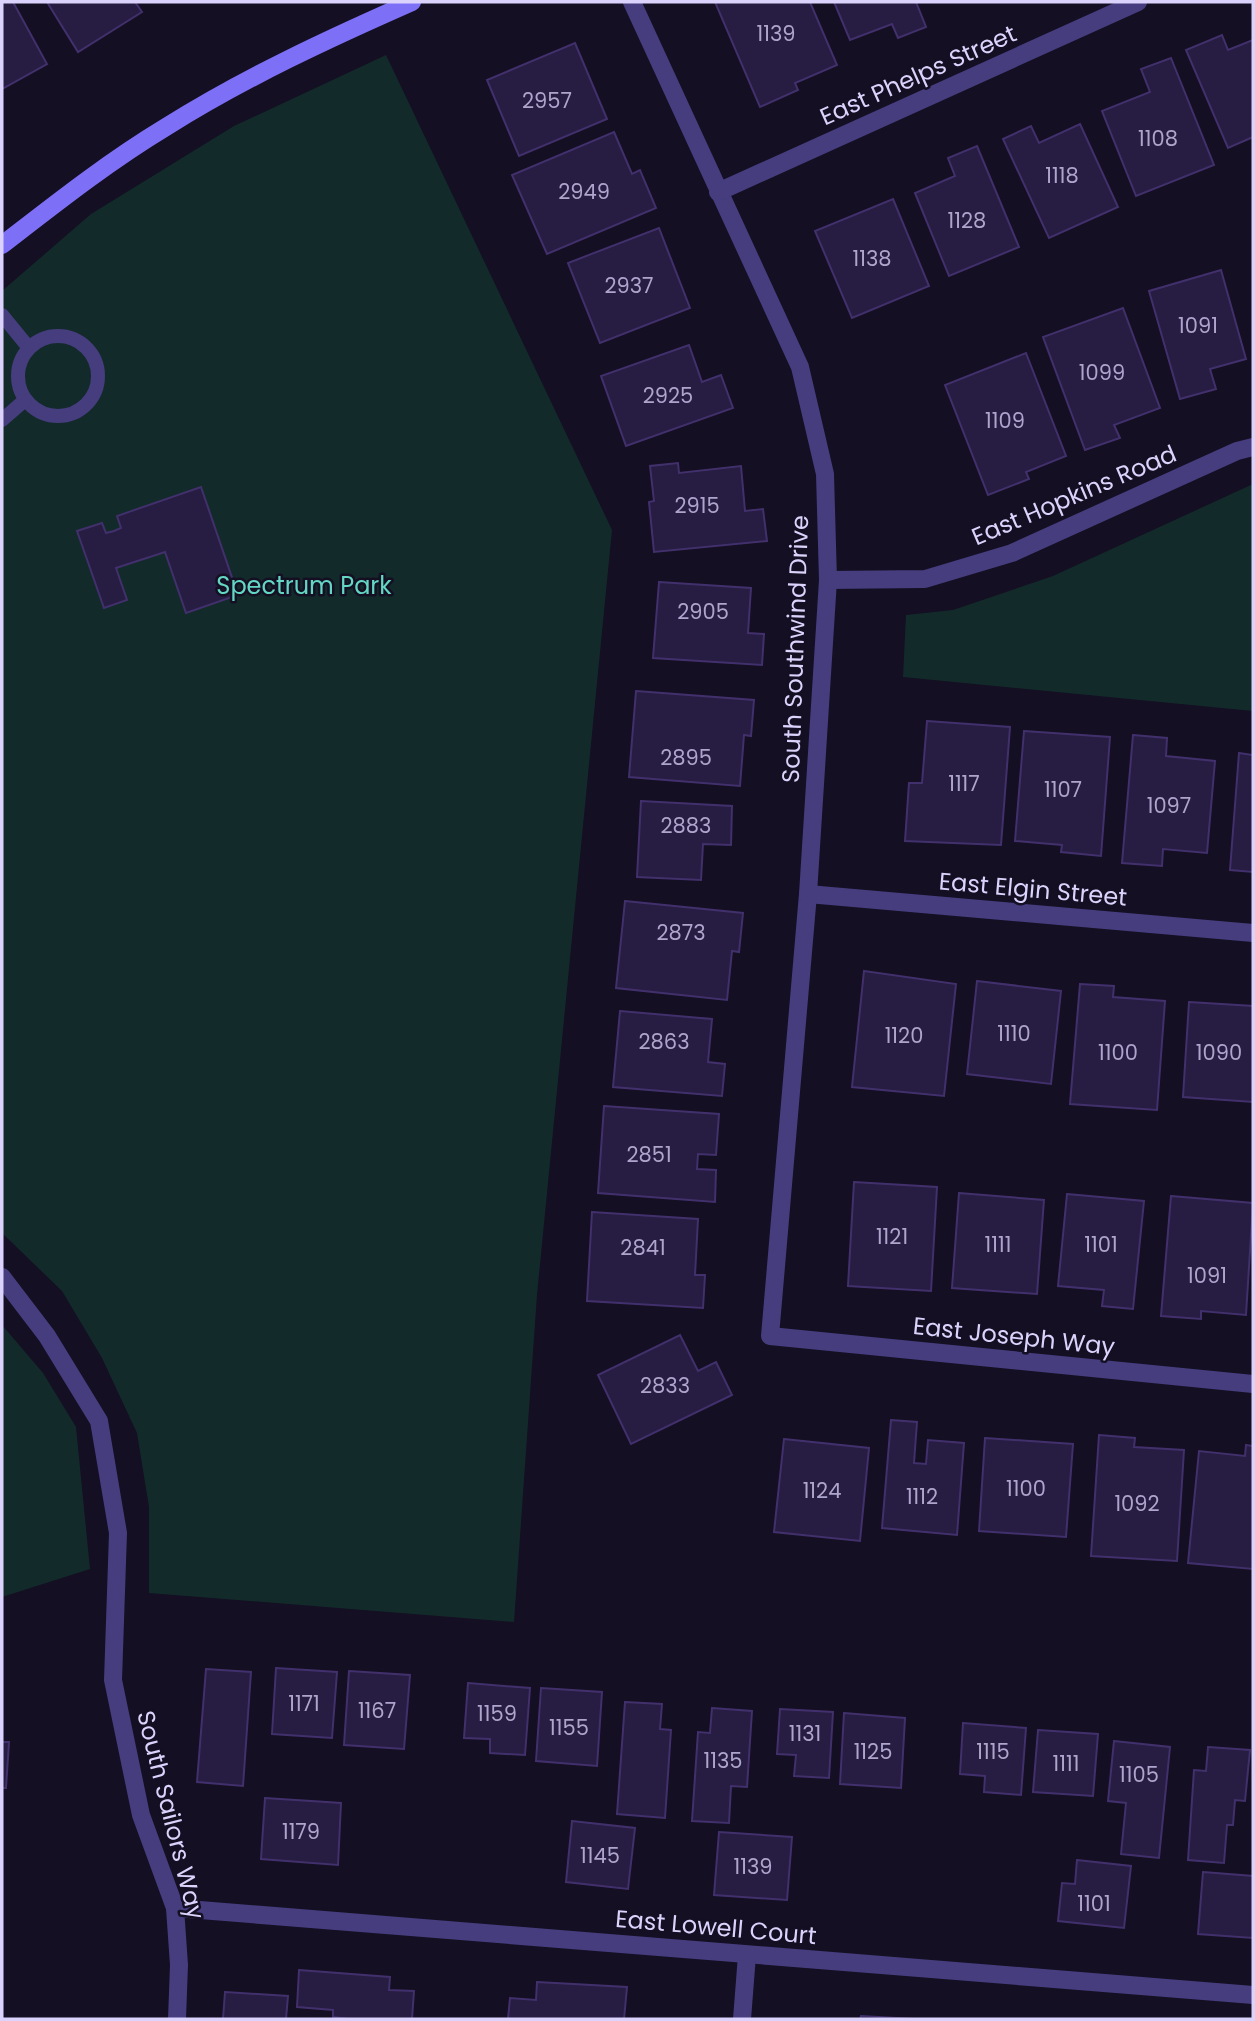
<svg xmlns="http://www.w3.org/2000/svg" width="1255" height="2021" viewBox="0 0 1255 2021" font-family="Poppins,sans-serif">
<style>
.green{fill:#132a2b}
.building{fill:#271c41;stroke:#41306c;stroke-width:2}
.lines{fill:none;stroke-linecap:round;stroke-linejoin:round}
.lane{stroke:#453d7e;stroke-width:14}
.street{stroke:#453d7e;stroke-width:18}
.secondary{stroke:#7e70f6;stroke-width:18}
.labels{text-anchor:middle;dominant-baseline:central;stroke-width:5;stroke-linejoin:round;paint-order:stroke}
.number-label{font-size:21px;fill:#aea5cd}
.street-label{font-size:24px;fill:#dbd3fc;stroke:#140f22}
.park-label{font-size:24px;fill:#63d7c4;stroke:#140f22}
</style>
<rect width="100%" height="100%" fill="#140f22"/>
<!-- green -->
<g class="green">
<polygon points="386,55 612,530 537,1295 514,1622 149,1593 149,1507 137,1433 102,1358 62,1291 2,1233 2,291 91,214 234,126"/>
<polygon points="1253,484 1253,711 903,677 906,615 953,610 1053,576"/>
<polygon points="2,1325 43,1373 76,1427 90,1569 2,1597"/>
</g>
<!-- building -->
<g class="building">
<polygon points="2,2 13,2 47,64 2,89"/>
<polygon points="47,2 135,2 142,12 78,52"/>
<polygon points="715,2 810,2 837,65 795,83 798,90 760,107"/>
<polygon points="834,2 916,2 926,27 898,38 892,24 850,40"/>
<polygon points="1222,35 1228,50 1253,40 1253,137 1228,148 1186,50"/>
<polygon points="575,43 607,119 519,156 487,80"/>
<polygon points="1171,58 1214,165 1136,196 1102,111 1150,92 1141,69"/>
<polygon points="1080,124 1118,207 1049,238 1003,139 1031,126 1039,143"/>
<polygon points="614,132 632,174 640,170 656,208 547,254 512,175"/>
<polygon points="977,146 1019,247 949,276 915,193 955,176 948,158"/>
<polygon points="893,199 929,286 852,318 815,231"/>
<polygon points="659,228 690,308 600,343 568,263"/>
<polygon points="1221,270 1246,359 1210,369 1216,389 1180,399 1149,291"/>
<polygon points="1123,308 1160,408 1114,425 1120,438 1085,450 1043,337"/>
<polygon points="689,345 702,382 721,375 733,408 626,446 601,376"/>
<polygon points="1026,353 1066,456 1026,472 1029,479 988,495 945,385"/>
<polygon points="678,463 679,473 741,466 745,511 763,509 767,541 654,552 649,502 654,501 650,466"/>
<polygon points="201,487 238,595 186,613 165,552 116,568 127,600 104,608 77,531 102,523 106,533 114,531 121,528 117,516"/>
<polygon points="659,582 751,588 748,633 764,634 762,665 653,658"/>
<polygon points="636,691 754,700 751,736 744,735 740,786 629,777"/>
<polygon points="927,721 1010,727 1001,845 905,841 909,783 922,783"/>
<polygon points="1024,731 1110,737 1101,856 1061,852 1062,845 1015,841"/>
<polygon points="1133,735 1167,738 1166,756 1215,761 1207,853 1163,849 1162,866 1122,863"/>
<polygon points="1239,753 1253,755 1253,872 1230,870"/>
<polygon points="641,801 732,806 731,845 703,844 701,880 637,877"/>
<polygon points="625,901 743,913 739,952 732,951 727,1000 616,988"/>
<polygon points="864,971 956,984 944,1096 852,1087"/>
<polygon points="977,981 1061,991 1051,1084 967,1074"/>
<polygon points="1080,984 1114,986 1113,997 1165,1001 1157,1110 1070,1104"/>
<polygon points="1189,1002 1253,1006 1253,1102 1183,1097"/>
<polygon points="620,1011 712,1019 708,1062 725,1064 722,1096 613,1087"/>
<polygon points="604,1106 719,1114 716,1155 698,1154 697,1169 716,1170 715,1202 598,1193"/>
<polygon points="854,1182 937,1187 931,1291 848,1286"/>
<polygon points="959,1193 1044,1200 1037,1294 952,1288"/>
<polygon points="1067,1194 1144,1201 1133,1309 1102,1306 1104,1290 1058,1286"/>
<polygon points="1171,1196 1253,1203 1246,1315 1201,1311 1201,1319 1161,1316"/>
<polygon points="592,1212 698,1219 695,1275 705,1275 703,1308 587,1301"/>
<polygon points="680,1335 698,1371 716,1362 732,1395 631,1444 598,1375"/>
<polygon points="891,1420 917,1422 914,1463 926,1464 928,1440 964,1443 957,1535 882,1528"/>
<polygon points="1099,1435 1135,1438 1134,1447 1184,1450 1177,1561 1091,1556"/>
<polygon points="985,1438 1073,1444 1066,1537 979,1531"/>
<polygon points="784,1439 869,1448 860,1541 774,1532"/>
<polygon points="1246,1445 1253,1446 1253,1569 1188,1563 1199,1451 1245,1456"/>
<polygon points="276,1668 337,1672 332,1738 272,1734"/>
<polygon points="206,1669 251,1672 243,1786 197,1782"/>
<polygon points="349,1671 410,1675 404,1749 344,1745"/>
<polygon points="468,1683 530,1688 525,1755 490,1753 490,1739 464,1738"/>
<polygon points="541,1688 602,1692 597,1766 536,1761"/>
<polygon points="625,1702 662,1704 660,1729 671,1730 665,1818 617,1814"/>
<polygon points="712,1708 752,1711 747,1787 731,1786 729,1823 692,1821 698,1732 710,1733"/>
<polygon points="780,1709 833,1712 829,1778 794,1776 796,1755 777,1754"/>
<polygon points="844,1713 905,1718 901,1788 840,1784"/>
<polygon points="963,1723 1026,1728 1021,1795 984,1792 985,1776 960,1774"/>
<polygon points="1038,1730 1098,1734 1093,1796 1033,1792"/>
<polygon points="1114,1741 1170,1747 1159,1858 1121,1854 1126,1803 1108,1801"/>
<polygon points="2,1742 9,1742 6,1788 2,1788"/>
<polygon points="1208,1747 1250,1750 1245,1801 1235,1800 1233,1825 1227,1825 1224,1863 1188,1860 1194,1770 1206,1771"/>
<polygon points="265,1798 341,1803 338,1865 261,1859"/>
<polygon points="572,1821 635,1828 628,1889 566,1882"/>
<polygon points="719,1832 792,1837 787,1900 714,1895"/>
<polygon points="1077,1860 1131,1866 1124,1928 1058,1921 1062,1883 1075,1884"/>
<polygon points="1203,1872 1253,1876 1253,1938 1198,1934"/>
<polygon points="299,1970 390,1977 389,1990 414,1991 412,2019 349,2019 333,2017 333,2010 297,2007"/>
<polygon points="537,1982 627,1987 624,2019 508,2019 510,1998 536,2000"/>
<polygon points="225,1992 288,1996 286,2019 223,2019"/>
<polygon points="861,2016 915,2019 860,2019"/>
</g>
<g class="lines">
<!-- lane -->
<g class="lane">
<polyline points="2,315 29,348"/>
<circle cx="58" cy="376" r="40"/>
<polyline points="2,420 25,400"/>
</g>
<!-- street -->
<g class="street">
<polyline points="632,2 800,367 825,474 828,580 808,894 770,1336 1253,1384"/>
<polyline points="718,192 1138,2"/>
<polyline points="828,580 925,579 1012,553 1237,451 1253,447"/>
<polyline points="808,894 1253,933"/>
<polyline points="2,1277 47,1336 99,1421 118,1533 113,1680 141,1815 175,1908 179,1965 177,2019"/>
<polyline points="175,1908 1253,1995"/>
<polyline points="742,2019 747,1955"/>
</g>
<!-- secondary -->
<path class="secondary" d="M 2,245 C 55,204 108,162 166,127 C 244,78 328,39 412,2"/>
</g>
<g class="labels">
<!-- number labels -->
<g class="number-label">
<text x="776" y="33">1139</text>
<text x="547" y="100">2957</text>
<text x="1158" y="138">1108</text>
<text x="1062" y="175">1118</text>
<text x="584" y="191">2949</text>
<text x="967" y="220">1128</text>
<text x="872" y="258">1138</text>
<text x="629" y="285">2937</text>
<text x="1198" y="325">1091</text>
<text x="1102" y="372">1099</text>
<text x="668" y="395">2925</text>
<text x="1005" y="420">1109</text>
<text x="697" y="505">2915</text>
<text x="703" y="611">2905</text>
<text x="686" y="757">2895</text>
<text x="964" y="783">1117</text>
<text x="1063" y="789">1107</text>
<text x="1169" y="805">1097</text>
<text x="686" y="825">2883</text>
<text x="681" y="932">2873</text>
<text x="1014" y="1033">1110</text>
<text x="904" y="1035">1120</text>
<text x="664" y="1041">2863</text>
<text x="1118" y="1052">1100</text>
<text x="1219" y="1052">1090</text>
<text x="649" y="1154">2851</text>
<text x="892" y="1236">1121</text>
<text x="998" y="1244">1111</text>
<text x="1101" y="1244">1101</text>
<text x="643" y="1247">2841</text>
<text x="1207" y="1275">1091</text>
<text x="665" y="1385">2833</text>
<text x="1026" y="1488">1100</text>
<text x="822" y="1490">1124</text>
<text x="922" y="1496">1112</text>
<text x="1137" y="1503">1092</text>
<text x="304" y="1703">1171</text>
<text x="377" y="1710">1167</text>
<text x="497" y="1713">1159</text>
<text x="569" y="1727">1155</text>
<text x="805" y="1733">1131</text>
<text x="873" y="1751">1125</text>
<text x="993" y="1751">1115</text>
<text x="723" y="1760">1135</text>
<text x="1066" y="1763">1111</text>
<text x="1139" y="1774">1105</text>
<text x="301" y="1831">1179</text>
<text x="600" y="1855">1145</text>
<text x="753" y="1866">1139</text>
<text x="1094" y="1903">1101</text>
</g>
<!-- street labels -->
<g class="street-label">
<text transform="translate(918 75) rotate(-24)">East Phelps Street</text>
<text transform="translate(1074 495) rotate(-23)">East Hopkins Road</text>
<text transform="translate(795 649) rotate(-88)">South Southwind Drive</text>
<text transform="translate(1033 889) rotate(5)">East Elgin Street</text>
<text transform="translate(1014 1336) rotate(6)">East Joseph Way</text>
<text transform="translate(171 1815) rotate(76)">South Sailors Way</text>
<text transform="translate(716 1927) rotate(5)">East Lowell Court</text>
</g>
<!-- park labels -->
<g class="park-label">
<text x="304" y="585">Spectrum Park</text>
</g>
</g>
<!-- border -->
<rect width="1255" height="2021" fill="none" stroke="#dbd3fc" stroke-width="7"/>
</svg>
